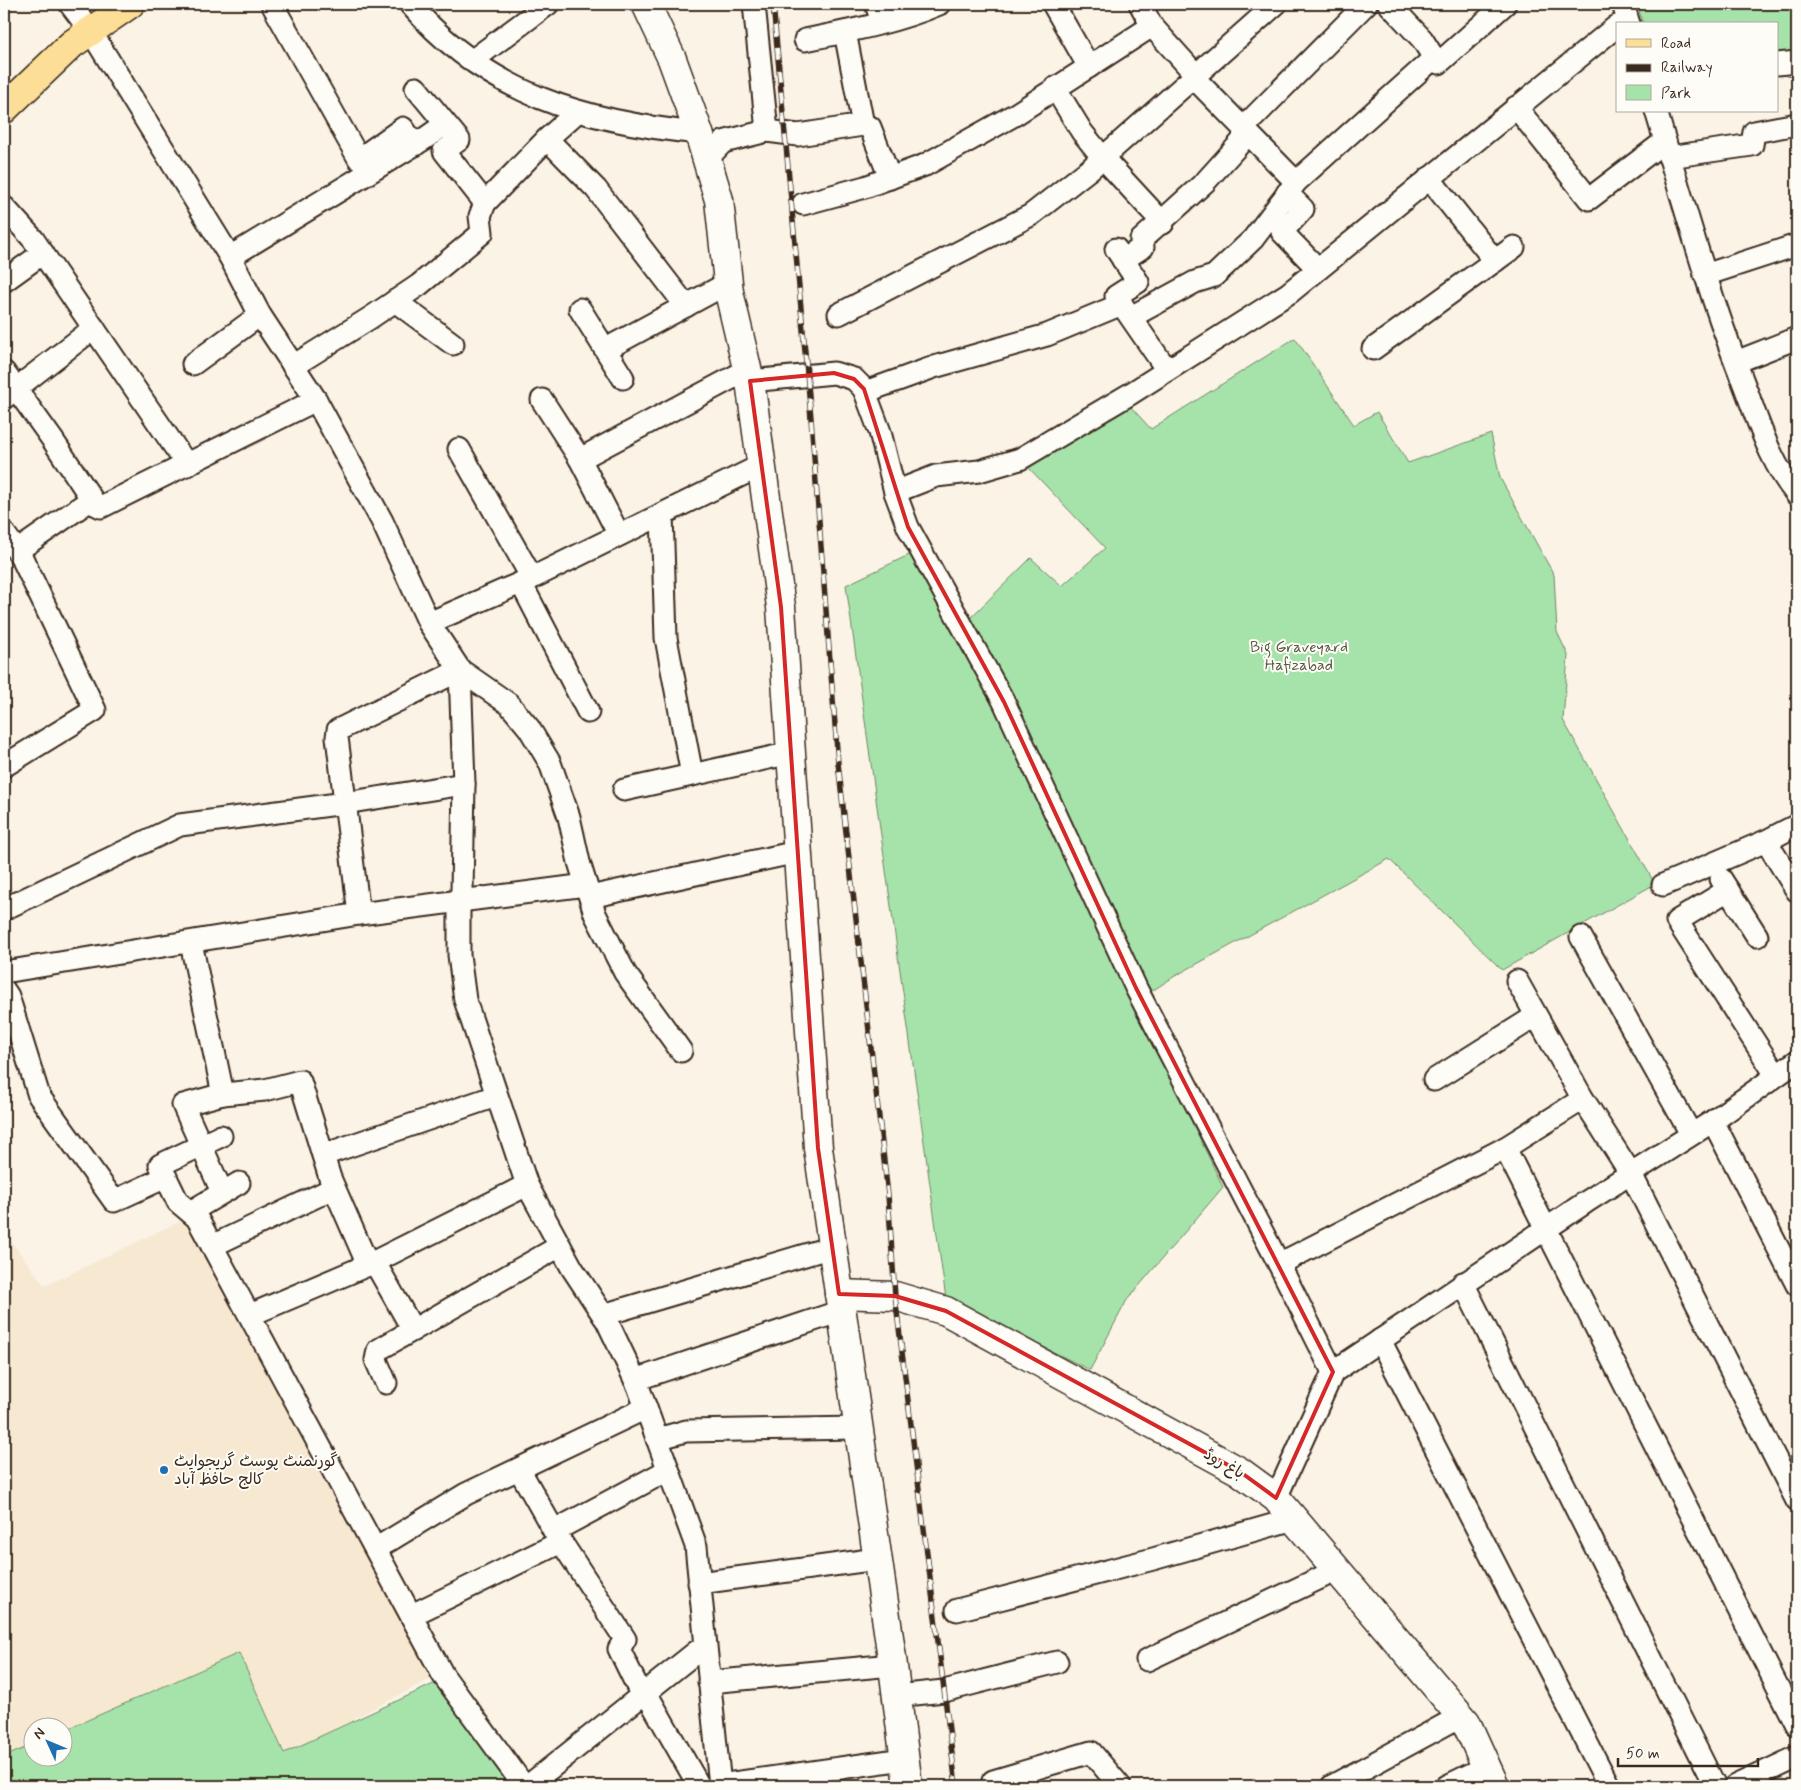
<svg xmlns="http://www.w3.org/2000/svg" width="1801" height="1790" viewBox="0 0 1801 1790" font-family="Mynerve,'Playpen Sans Arabic',sans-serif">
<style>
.built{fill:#f6e8d1}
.green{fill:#a6e3aa;stroke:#708664}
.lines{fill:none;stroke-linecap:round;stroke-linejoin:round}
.street-casing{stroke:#3b2a1e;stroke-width:25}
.secondary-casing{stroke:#3b2a1e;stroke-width:31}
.primary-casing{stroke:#3b2a1e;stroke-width:31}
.street{stroke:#fdfcf7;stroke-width:21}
.secondary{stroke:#fdfcf7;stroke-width:28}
.primary{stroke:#fdde96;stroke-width:28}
.rail-casing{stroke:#3b2a1e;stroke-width:5.5}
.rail{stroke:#fdfcf7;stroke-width:4;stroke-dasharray:11;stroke-linecap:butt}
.marked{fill:none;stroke:#d62828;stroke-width:4;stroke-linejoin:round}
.poi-dot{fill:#1f6fb2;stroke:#fdfcf7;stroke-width:2}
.labels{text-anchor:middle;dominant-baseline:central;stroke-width:4;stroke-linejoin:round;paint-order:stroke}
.park-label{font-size:16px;fill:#565841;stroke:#fdfcf7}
.poi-label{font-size:16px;fill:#3b2a1e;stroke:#fdfcf7;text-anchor:start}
.street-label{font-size:16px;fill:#3b2a1e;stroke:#fdfcf7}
</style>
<rect width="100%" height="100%" fill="#faf3e6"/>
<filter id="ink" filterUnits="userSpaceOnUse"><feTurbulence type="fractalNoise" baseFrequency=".02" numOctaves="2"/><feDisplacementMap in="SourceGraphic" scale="10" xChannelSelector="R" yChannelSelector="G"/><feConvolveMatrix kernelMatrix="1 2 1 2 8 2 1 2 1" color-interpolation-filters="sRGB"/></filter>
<g filter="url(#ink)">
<!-- built -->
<polygon class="built" points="185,1219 436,1676 286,1754 240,1655 63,1732 62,1728 32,1728 32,1745 4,1757 4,1232 45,1286"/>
<!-- green -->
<g class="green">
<polygon points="1637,4 1797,4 1797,56 1777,57 1777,24 1643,24"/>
<polygon points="1295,338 1354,425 1377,412 1408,463 1491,434 1500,478 1554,575 1557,632 1568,655 1563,720 1655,884 1502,970 1389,859 1175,976 1135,1002 1223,1187 1127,1300 1090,1370 946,1299 846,585 911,554 955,633 1031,558 1062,586 1105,548 1028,467 1129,405 1151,429"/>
<polygon points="239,1653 284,1753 440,1681 517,1786 4,1786 4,1757 32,1745 32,1758 62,1758 63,1731"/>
</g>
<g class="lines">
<defs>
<g id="street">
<polyline points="70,4 90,30 230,257 260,315 316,400 382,521 429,623 460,670 509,704 529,728 550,763 569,817 579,862 595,914 625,973 681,1051"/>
<polyline points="272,4 359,159 403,128 415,145"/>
<path d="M 410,4 C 487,94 585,122 699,133"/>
<polyline points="754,4 767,131"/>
<polyline points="876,4 882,22"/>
<polyline points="1053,4 1089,67"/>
<polyline points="1140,4 1152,26 1196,75"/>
<polyline points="1389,4 1422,39 1434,58"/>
<polyline points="1623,4 1629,24"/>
<polyline points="845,32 863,125 870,127 890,178"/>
<path d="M 805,40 C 850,31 897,22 939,4"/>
<polyline points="473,60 548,4"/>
<polyline points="1777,64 1797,62"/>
<polyline points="1193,77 1296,182"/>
<polyline points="1055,88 1082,132 1103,158 1163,223"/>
<polyline points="1516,107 1589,199 1665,141"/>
<path d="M 1656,111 C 1683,201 1708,292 1742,379 C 1758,420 1769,461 1797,495"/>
<polyline points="547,139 596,189 686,306"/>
<polyline points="1669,157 1752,145 1754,132 1797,124"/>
<polyline points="707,159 723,142 767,131 798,135 863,125"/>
<polyline points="1429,178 1495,261"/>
<polyline points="1287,193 1303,209 1282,232 1318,269"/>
<polyline points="485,203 547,139 577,112"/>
<polyline points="803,204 865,187 925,165 1016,114 1152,26"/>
<polyline points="4,207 33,239 187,465"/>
<polyline points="1116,249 1138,282 1116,296 1167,370"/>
<polyline points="230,257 424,139 444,125"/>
<polyline points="1123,260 1143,247 1141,240 1205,182 1242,141 1247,124 1366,4"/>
<polyline points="1705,275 1797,245"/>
<polyline points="4,281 43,253"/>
<polyline points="395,301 453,344"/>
<polyline points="580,309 623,378"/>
<polyline points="839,314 1031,215 1090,169 1276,4"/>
<polyline points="1131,317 1195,282 1214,276 1253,239 1296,182 1434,58 1439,63 1505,4"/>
<polyline points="606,349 728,283"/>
<polyline points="1373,349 1514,247"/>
<polyline points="1736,362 1797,338"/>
<polyline points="193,364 260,315"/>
<polyline points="293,366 370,318 419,285 482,233 480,216 485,203 444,151 459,140 416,88"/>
<polyline points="4,372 52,439 95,504"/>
<polyline points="750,381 834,373 854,379 864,389 880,432 895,492 908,527 1004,702 1136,988 1279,1264 1333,1372"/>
<polyline points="865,392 934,367 1047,335 1122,304"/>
<polyline points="4,398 94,328"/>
<polyline points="542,400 580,459 619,535"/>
<polyline points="459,449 532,578"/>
<polyline points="580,459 747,370"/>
<polyline points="895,492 936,476 979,471 1020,459 1130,394 1289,293 1617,26"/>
<polyline points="662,514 666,638 692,775"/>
<polyline points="4,533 22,558 95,710 4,766"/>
<polyline points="17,551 89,501 101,507 316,400"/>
<polyline points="521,583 588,712"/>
<polyline points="429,623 532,578 760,466"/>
<polyline points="460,670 464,784 462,891 459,900 459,955 465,1000 527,1185 572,1268 607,1321 638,1386 696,1546 720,1786"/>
<polyline points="624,790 791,753"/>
<polyline points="1766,841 1797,891"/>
<polyline points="1721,879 1757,936"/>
<polyline points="1663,885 1766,841 1797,825"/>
<polyline points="1728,890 1677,921 1776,1075"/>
<polyline points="590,897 797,852"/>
<polyline points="4,909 180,825 345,803 464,784"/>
<polyline points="359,914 337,737 338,730 460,670"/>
<polyline points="1581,937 1691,1134"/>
<polyline points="191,943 223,1094"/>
<polyline points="4,972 359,914 586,885"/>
<polyline points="1517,981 1583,1099 1631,1174 1797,1501"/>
<polyline points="4,990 8,996 39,1096 114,1201 166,1177"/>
<polyline points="1434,1080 1536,1016"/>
<polyline points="1713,1121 1797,1285"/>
<polyline points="221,1136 160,1165 178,1202 197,1218 443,1675 524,1786"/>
<polyline points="1505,1148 1797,1725"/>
<polyline points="323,1155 496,1096"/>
<polyline points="222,1192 183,1105 223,1094 265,1090 300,1081 330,1178 368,1265"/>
<polyline points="190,1212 239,1183"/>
<polyline points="212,1246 334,1188"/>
<polyline points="374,1261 413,1330"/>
<polyline points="1279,1264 1505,1148 1583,1099"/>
<polyline points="1463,1283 1715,1786"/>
<polyline points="250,1315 368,1265 527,1185"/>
<polyline points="603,1315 832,1247"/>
<polyline points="1380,1340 1609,1786"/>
<polyline points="635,1380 841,1311"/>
<polyline points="386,1383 376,1360 378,1350 560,1246"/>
<polyline points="657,1439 686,1431 858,1428"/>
<polyline points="519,1469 554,1531 625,1639 619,1649 641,1694"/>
<polyline points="1276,1498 1333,1372 1586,1202 1713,1121 1797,1061"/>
<polyline points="554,1531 668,1470"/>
<polyline points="377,1548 466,1494 646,1408"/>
<polyline points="699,1583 877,1559"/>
<polyline points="957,1610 1153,1559 1294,1519"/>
<polyline points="412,1615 561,1542"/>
<polyline points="1147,1660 1337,1570"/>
<polyline points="709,1682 892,1665"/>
<polyline points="645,1691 699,1786"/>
<polyline points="896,1696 944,1691 1057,1662"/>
<polyline points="993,1781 1091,1752 1120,1786"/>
<polyline points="719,1785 904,1759"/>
<polyline points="528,1786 705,1645"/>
<polyline points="1332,1786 1461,1716"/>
<polyline points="1447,1786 1486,1767"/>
<polyline points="1735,1786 1797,1757"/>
</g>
<g id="secondary">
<polyline points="646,4 672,59 699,133 719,200 729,292 750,381 781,607 818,1148 892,1658 908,1786"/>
<polyline points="839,1294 895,1296 946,1311 1239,1471 1276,1498 1466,1722 1495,1786"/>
</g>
<polyline id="primary" points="4,109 72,44 130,4"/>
</defs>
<!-- street casing -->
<use href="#street" class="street-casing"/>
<!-- secondary casing -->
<use href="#secondary" class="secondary-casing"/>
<!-- primary casing -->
<use href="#primary" class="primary-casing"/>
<!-- street -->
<use href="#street" class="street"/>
<!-- secondary -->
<use href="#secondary" class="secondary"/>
<!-- primary -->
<use href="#primary" class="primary"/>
<defs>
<polyline id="rail" points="773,4 810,406 838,763 888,1195 895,1296 956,1786"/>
</defs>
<!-- rail casing -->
<use href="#rail" class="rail-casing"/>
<!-- rail -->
<use href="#rail" class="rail"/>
</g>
</g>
<!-- marked area -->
<path class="marked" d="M 834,373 L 854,379 L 864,389 L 908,527 L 1004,702 L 1136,988 L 1333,1372 L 1276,1498 L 1239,1471 L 946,1311 L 895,1296 L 839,1294 L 818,1148 L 781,607 L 750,381 Z"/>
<!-- markers -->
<circle class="poi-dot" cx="164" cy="1470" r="5"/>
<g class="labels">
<!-- park labels -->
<g class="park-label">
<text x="1299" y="647">Big Graveyard<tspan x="1299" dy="18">Hafizabad</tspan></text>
</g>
<!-- poi labels -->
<g class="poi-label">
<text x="174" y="1461">گورنمنٹ پوسٹ گریجوایٹ<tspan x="174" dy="18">کالج حافظ آباد</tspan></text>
</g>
<!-- street labels -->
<g class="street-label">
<text transform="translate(1224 1464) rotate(30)">باغ روڈ</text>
</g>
</g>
<!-- margin -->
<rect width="1801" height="1790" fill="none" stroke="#fdfcf7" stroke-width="20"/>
<rect x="10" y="10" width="1781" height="1770" fill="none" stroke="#3b2a1e" stroke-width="2" filter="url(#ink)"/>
<!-- legend -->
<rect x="1616" y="22" width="162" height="90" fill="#fdfcf7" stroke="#afa8a0"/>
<rect x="1626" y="39" width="25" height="8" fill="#fdde96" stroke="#afa8a0"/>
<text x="1661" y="48" font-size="15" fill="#3b2a1e">Road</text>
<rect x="1626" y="64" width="25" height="8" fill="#3b2a1e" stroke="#afa8a0"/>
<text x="1661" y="72" font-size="15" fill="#3b2a1e">Railway</text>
<rect x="1626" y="85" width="25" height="15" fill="#a6e3aa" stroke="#afa8a0"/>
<text x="1661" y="98" font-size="15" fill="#3b2a1e">Park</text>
<!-- north arrow -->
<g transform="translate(48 1742) rotate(314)"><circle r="24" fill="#fdfcf7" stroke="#afa8a0"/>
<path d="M0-4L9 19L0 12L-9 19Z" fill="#1f6fb2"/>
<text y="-8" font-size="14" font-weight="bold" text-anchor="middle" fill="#3b2a1e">N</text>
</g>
<!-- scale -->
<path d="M1618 1758v8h140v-8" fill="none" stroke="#3b2a1e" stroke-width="2.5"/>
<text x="1626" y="1758" font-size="15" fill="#3b2a1e" stroke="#fdfcf7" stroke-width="4" paint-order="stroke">50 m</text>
</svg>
